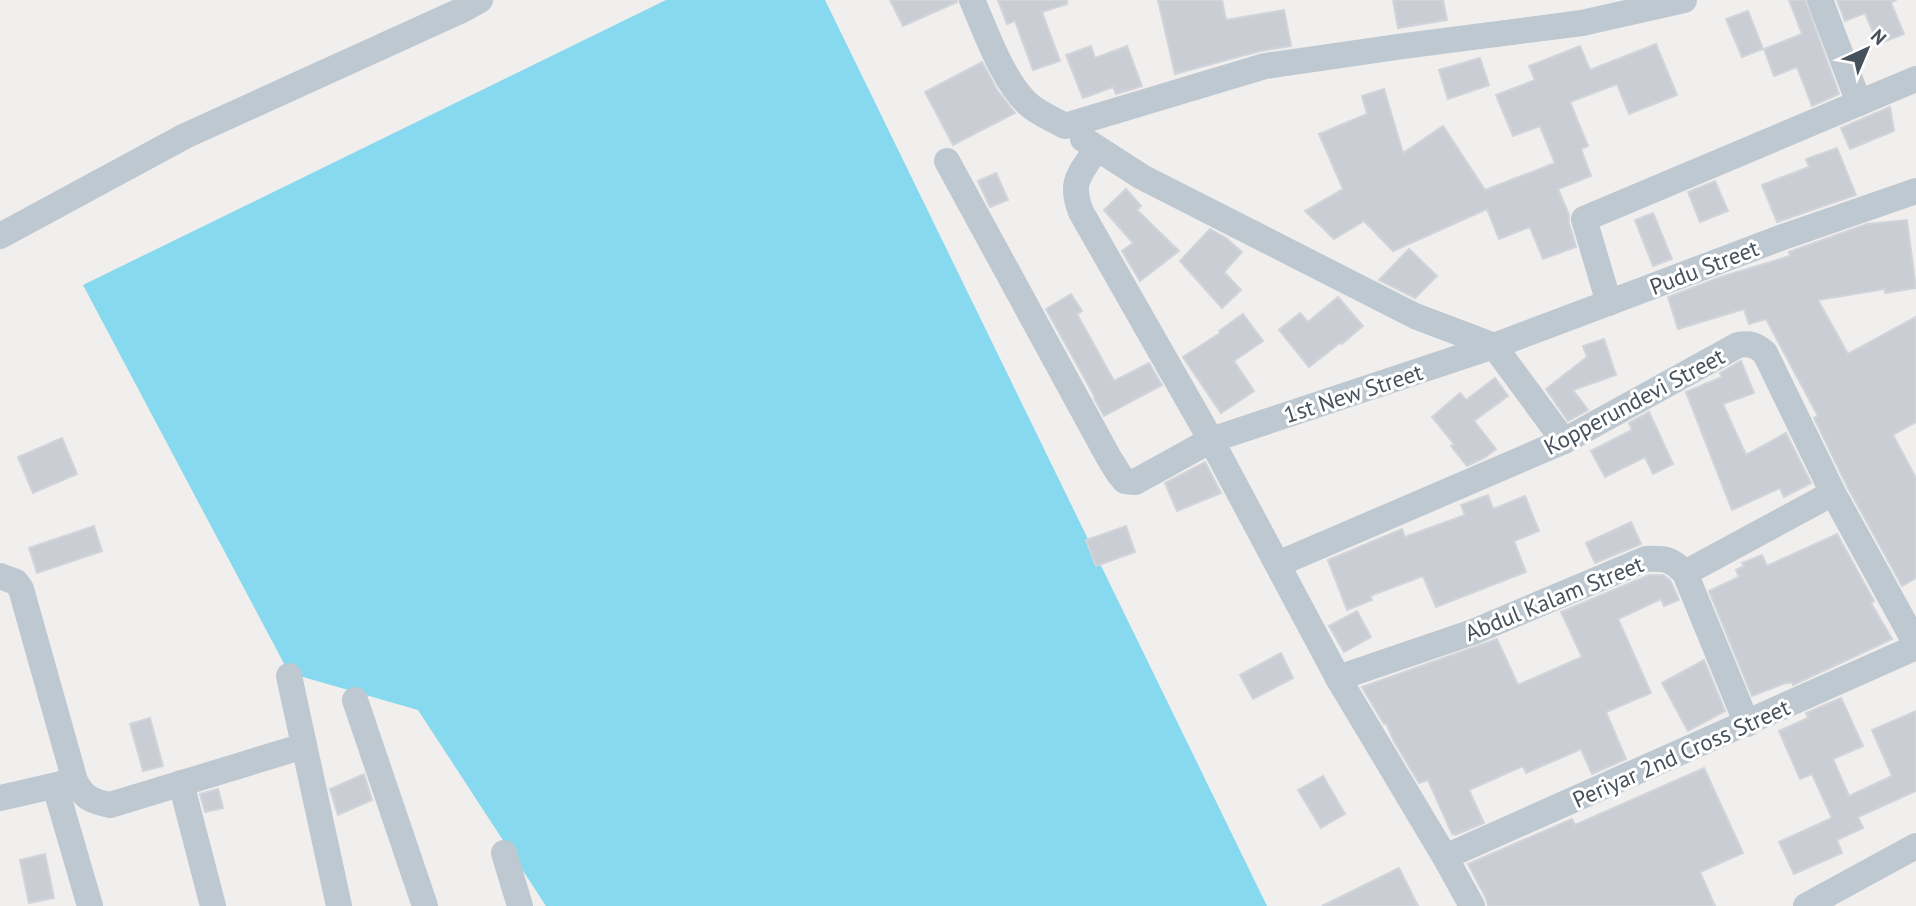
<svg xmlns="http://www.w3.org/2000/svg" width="1916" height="906" viewBox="0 0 1916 906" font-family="'PT Sans',sans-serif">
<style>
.water{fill:#86d9ee}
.building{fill:#cacdd3;stroke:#d1d4da;stroke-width:2}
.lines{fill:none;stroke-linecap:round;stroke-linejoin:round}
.minor{stroke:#bec8d0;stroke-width:26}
.labels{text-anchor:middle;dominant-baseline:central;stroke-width:6;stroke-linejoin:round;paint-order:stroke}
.street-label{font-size:23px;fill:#46515c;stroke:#fff}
</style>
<rect width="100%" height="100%" fill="#f1eeee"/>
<!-- water -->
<polygon class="water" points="666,0 825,0 1267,906 546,906 418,710 289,673 83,285"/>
<!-- building -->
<g class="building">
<polygon points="890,0 957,0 957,2 903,26"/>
<polygon points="998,0 1067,0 1067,4 1042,12 1060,61 1033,70 1015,21 1007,24"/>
<polygon points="1158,0 1222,0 1226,20 1284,10 1291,46 1260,51 1175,74"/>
<polygon points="1393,0 1443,0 1447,20 1398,28"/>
<polygon points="1789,0 1805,0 1839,94 1812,106 1797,67 1774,76 1764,49 1802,34"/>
<polygon points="1837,0 1896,0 1891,3 1904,34 1878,44 1865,13 1845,21"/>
<polygon points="1748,11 1763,49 1742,57 1726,19"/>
<polygon points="1656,44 1677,95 1629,114 1617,84 1570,102 1588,146 1581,149 1591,176 1558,189 1569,215 1569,223 1576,247 1543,259 1530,227 1499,239 1487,209 1393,251 1364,221 1334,239 1305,211 1343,189 1319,134 1367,114 1362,96 1384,89 1403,153 1443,126 1485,190 1555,163 1540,126 1513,136 1496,95 1535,80 1529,66 1580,46 1590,70"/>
<polygon points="1091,46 1095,58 1127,46 1142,86 1116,94 1113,87 1083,98 1066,55"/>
<polygon points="1480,58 1489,85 1448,99 1439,70"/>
<polygon points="982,62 997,90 1015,113 953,145 925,92"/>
<polygon points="1890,107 1894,131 1850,149 1841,128"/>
<polygon points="1837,148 1856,195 1777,222 1762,185 1809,167 1806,159"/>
<polygon points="996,173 1008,200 990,207 978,181"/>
<polygon points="1715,181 1728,211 1700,222 1688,192"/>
<polygon points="1126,189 1141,206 1137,210 1179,251 1140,281 1122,251 1133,243 1104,210"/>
<polygon points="1653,213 1672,259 1653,266 1635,220"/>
<polygon points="1907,220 1916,288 1885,293 1885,289 1818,300 1848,354 1916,317 1916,422 1893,435 1916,478 1916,578 1902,586 1847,486 1814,418 1818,416 1766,319 1749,324 1744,309 1678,329 1668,297 1721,277 1790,256 1789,252 1867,224"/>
<polygon points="1210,229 1226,238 1242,252 1224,272 1241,290 1222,308 1180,261"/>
<polygon points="1409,249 1437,276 1415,298 1379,280"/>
<polygon points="1071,294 1082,311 1077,314 1114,381 1149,363 1162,385 1104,416 1094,398 1095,397 1046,309"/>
<polygon points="1338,297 1363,326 1342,344 1341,342 1309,367 1279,330 1300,313 1308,322"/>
<polygon points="1243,314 1263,341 1234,361 1254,391 1221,413 1183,357 1220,333 1219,331"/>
<polygon points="1604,339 1616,375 1573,390 1588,410 1568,421 1546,389 1587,357 1583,346"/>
<polygon points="1741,361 1754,393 1723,404 1746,455 1786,433 1811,483 1784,497 1780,488 1732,510 1686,392 1722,377 1720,373"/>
<polygon points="1495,378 1508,396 1474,421 1496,449 1484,458 1467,466 1451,446 1454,444 1432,417 1460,393 1466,400"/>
<polygon points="1649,412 1673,464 1653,474 1645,457 1605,477 1591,451 1632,430 1629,423"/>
<polygon points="62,438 77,474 33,493 18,457"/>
<polygon points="1205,462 1221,493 1177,511 1165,483"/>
<polygon points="1488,495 1493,509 1525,496 1539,531 1514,541 1526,572 1436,607 1423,576 1370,596 1372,600 1347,610 1328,560 1402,529 1405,537 1465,515 1461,505"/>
<polygon points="1631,522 1641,544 1595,563 1586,543"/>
<polygon points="94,526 102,551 37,573 29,548"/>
<polygon points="1126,526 1135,552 1096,566 1086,540"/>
<polygon points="1837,534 1874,601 1871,603 1892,639 1793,685 1792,682 1788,683 1788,682 1752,696 1709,591 1739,577 1736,570 1744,566 1742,563 1762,555 1767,566"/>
<polygon points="1649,575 1663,575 1670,580 1679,600 1664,606 1661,599 1618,619 1651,693 1606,712 1626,759 1592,774 1581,749 1526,773 1523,766 1469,790 1484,823 1455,835 1454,833 1452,834 1428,780 1419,783 1394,741 1386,723 1384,724 1362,687 1497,639 1518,685 1582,657 1561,612"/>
<polygon points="1357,611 1371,637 1344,652 1329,626"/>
<polygon points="1281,653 1293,678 1253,699 1240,675"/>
<polygon points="1704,660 1725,711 1688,731 1662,683"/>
<polygon points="1841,698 1863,746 1833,759 1849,796 1892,776 1872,730 1916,711 1916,791 1858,817 1863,828 1837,840 1842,853 1794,874 1779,842 1832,818 1812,774 1800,779 1779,731 1808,718 1806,713"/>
<polygon points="150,718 163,766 143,771 130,724"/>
<polygon points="1704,768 1743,853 1700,872 1715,906 1488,906 1486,898 1468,864 1572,819 1575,825"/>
<polygon points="364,774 372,800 338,815 330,789"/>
<polygon points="1323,776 1345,814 1321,828 1298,790"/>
<polygon points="218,789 223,808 205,812 200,794"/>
<polygon points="45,854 54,898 29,903 20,860"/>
<polygon points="1399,868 1418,906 1322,906"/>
</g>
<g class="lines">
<!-- minor -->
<g class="minor">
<path d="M 972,0 C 986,32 1002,79 1027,103 C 1037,113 1053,119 1065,126 L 1265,66 L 1404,46 L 1582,23 L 1684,0"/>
<polyline points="1820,0 1859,103"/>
<polyline points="1083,139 1142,177 1415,316 1494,346 1564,441"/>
<path d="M 1096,149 C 1080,175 1069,181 1081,212 L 1211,440 L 1338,678 L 1445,857 L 1472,906"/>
<polyline points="947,161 1109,458 1119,474 1125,481 1135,482 1211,440 1494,346 1783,237 1916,191"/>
<polyline points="0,236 185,136 460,11 480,0"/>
<polyline points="1609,303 1584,219 1916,79"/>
<path d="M 1278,564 L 1564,441 L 1738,345 C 1750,343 1756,345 1765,353 L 1833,493 L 1916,644"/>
<polyline points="1685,573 1747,724"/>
<path d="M 0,576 L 16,582 L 21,589 L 75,781 C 84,798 91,801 110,805 L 304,746"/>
<polyline points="289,676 339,906"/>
<path d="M 1338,678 L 1473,632 L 1646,559 C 1666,558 1671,559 1685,573 L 1833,493"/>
<polyline points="355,700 425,906"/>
<polyline points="181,783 213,906"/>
<polyline points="55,786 90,906"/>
<polyline points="0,798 70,782"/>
<polyline points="504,853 520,906"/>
<polyline points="1445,857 1916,647"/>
<polyline points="1806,906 1916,846"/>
</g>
</g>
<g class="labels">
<!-- street labels -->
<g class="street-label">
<text transform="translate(1704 267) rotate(-21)">Pudu Street</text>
<text transform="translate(1353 393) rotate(-18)">1st New Street</text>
<text transform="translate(1634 401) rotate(-28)">Kopperundevi Street</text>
<text transform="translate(1554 598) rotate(-22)">Abdul Kalam Street</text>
<text transform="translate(1681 753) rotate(-24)">Periyar 2nd Cross Street</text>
</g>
</g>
<!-- north arrow -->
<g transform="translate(1867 49) rotate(44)" stroke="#ffffff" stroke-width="5" paint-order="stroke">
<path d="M0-5L12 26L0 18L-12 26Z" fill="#46515c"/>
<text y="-10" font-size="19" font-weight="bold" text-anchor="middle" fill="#46515c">N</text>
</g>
</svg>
